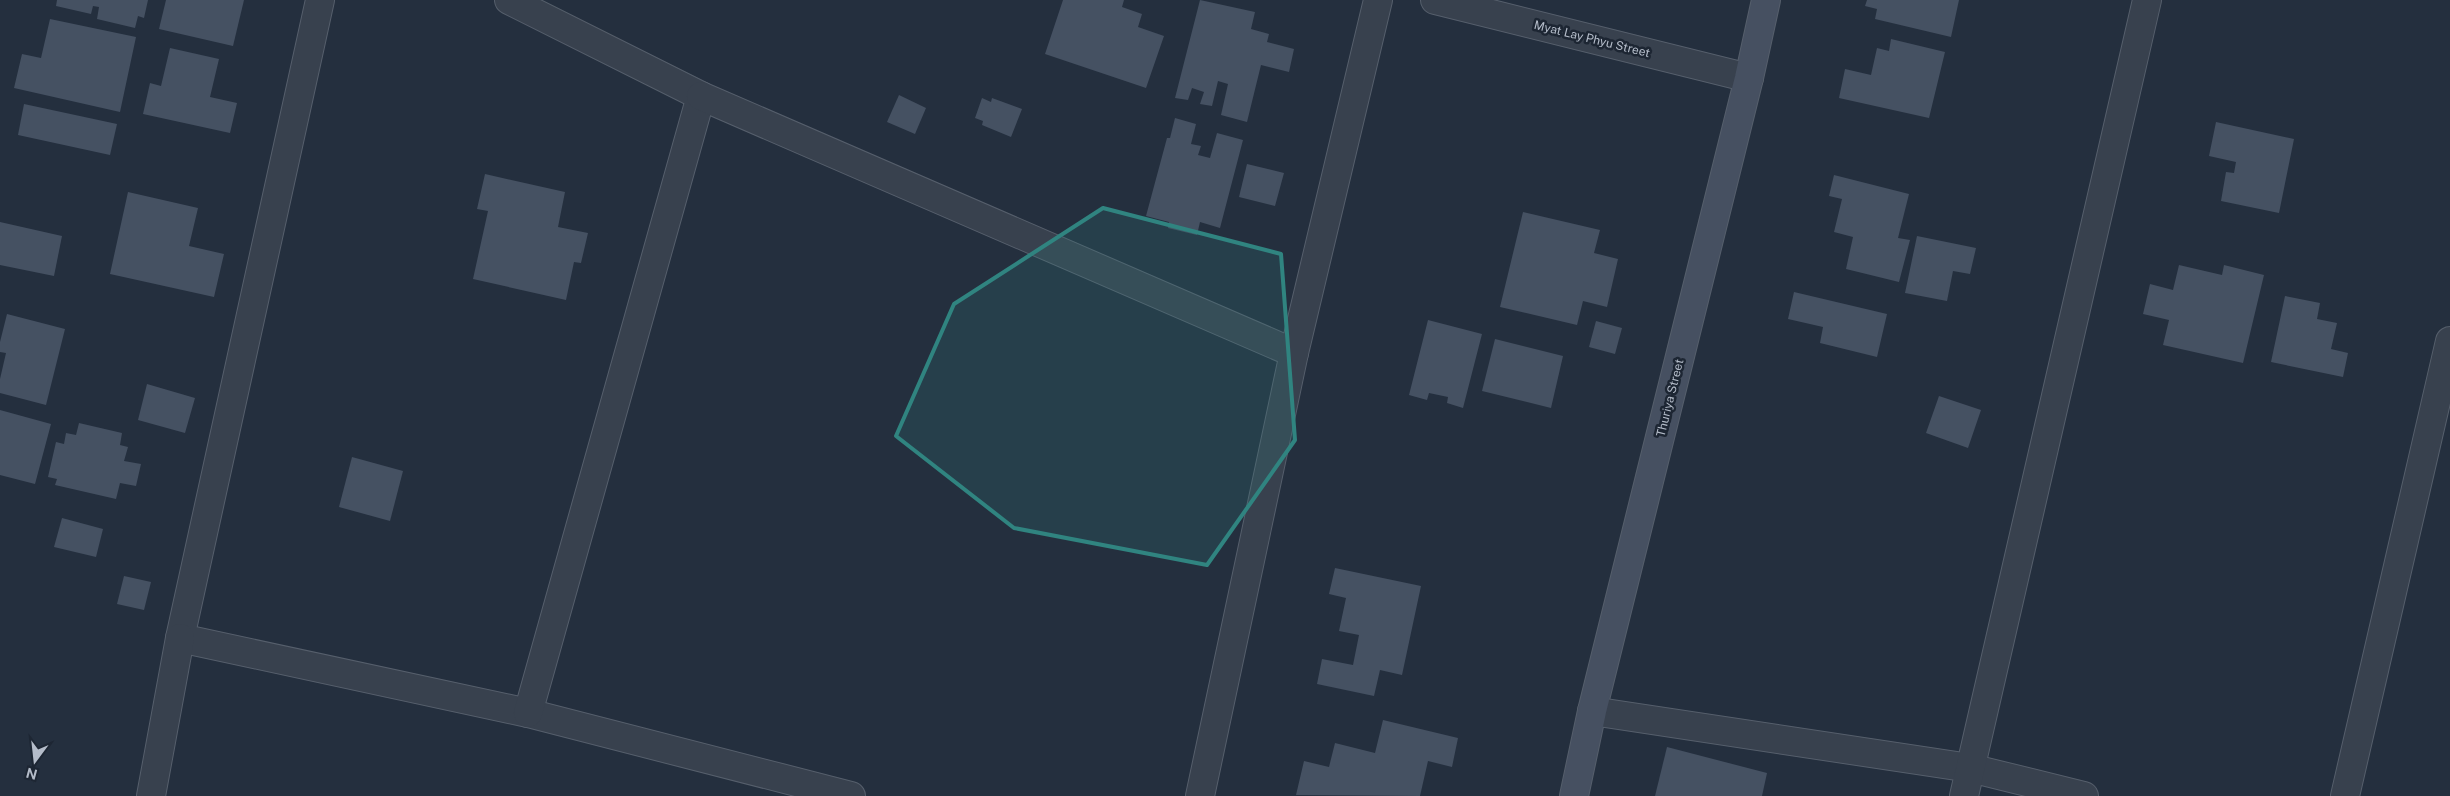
<svg xmlns="http://www.w3.org/2000/svg" width="2450" height="796" viewBox="0 0 2450 796" font-family="'Public Sans',sans-serif">
<style>
.building{fill:#455162}
.lines{fill:none;stroke-linecap:round;stroke-linejoin:round}
.street-casing{stroke:#565f6c;stroke-width:30}
.secondary-casing{stroke:#565f6c;stroke-width:30}
.street{stroke:#38414e;stroke-width:28}
.secondary{stroke:#465061;stroke-width:28}
.marked{fill:#308480;fill-opacity:0.2;stroke:#308480;stroke-width:4;stroke-linejoin:round}
.labels{text-anchor:middle;dominant-baseline:central;stroke-width:5;stroke-linejoin:round;paint-order:stroke}
.street-label{font-size:12px;fill:#b4bcc9;stroke:#1d2633}
</style>
<rect width="100%" height="100%" fill="#242f3e"/>
<!-- building -->
<g class="building">
<polygon points="57,0 148,0 144,18 138,16 135,28 97,19 99,7 93,6 91,14 56,6"/>
<polygon points="166,0 244,0 233,46 159,29"/>
<polygon points="1063,0 1124,0 1122,7 1142,14 1138,27 1164,36 1146,88 1045,54"/>
<polygon points="1200,0 1255,12 1251,29 1269,34 1267,42 1294,49 1289,72 1261,65 1247,122 1221,115 1228,84 1218,81 1212,106 1200,104 1204,92 1192,88 1188,100 1175,98"/>
<polygon points="1867,0 1959,0 1951,37 1875,19 1877,9 1865,6"/>
<polygon points="50,19 136,37 120,112 14,88 22,54 41,58"/>
<polygon points="1891,39 1945,52 1929,118 1839,98 1845,69 1871,75 1877,48 1889,51"/>
<polygon points="170,48 219,59 210,97 237,103 230,133 143,114 150,83 161,86"/>
<polygon points="899,95 926,108 915,134 887,122"/>
<polygon points="982,98 991,102 992,98 1022,109 1011,137 982,125 983,121 975,118"/>
<polygon points="24,104 117,124 110,155 18,135"/>
<polygon points="1175,118 1196,124 1191,144 1201,146 1198,155 1210,158 1217,133 1243,140 1220,228 1200,222 1197,235 1168,228 1169,222 1146,216 1167,138 1170,138"/>
<polygon points="2216,122 2294,139 2279,213 2221,201 2226,172 2234,173 2236,162 2209,156"/>
<polygon points="1247,164 1284,173 1275,206 1239,197"/>
<polygon points="485,174 565,192 558,227 588,233 581,263 574,262 566,300 473,279 488,211 477,209"/>
<polygon points="1834,175 1909,194 1898,238 1910,240 1899,282 1846,269 1853,237 1834,232 1842,199 1829,196"/>
<polygon points="128,192 198,208 189,246 224,254 214,297 110,274"/>
<polygon points="1523,212 1600,230 1594,253 1618,259 1607,307 1583,301 1577,325 1500,307"/>
<polygon points="0,222 62,236 54,276 0,265"/>
<polygon points="1917,236 1976,248 1970,274 1953,271 1947,301 1905,293"/>
<polygon points="2179,265 2222,275 2224,265 2264,275 2243,363 2163,345 2169,320 2143,314 2150,284 2173,290"/>
<polygon points="1794,292 1887,314 1877,357 1820,343 1823,327 1788,319"/>
<polygon points="2285,296 2320,303 2317,319 2337,323 2331,349 2348,353 2343,377 2271,362"/>
<polygon points="7,314 65,329 46,405 0,393 0,379 6,353 0,352 0,342"/>
<polygon points="1428,320 1482,334 1463,408 1447,403 1448,397 1429,393 1427,400 1409,395"/>
<polygon points="1596,321 1622,328 1615,354 1589,347"/>
<polygon points="1495,339 1563,356 1551,408 1482,391"/>
<polygon points="147,384 195,398 185,433 138,420"/>
<polygon points="1939,396 1981,410 1968,448 1926,433"/>
<polygon points="0,410 51,424 35,484 0,475"/>
<polygon points="79,423 122,433 120,445 128,447 124,461 141,464 136,486 120,483 116,499 55,485 57,479 48,477 56,442 64,444 66,433 76,435"/>
<polygon points="352,457 403,471 390,521 339,507"/>
<polygon points="62,518 103,529 96,557 54,547"/>
<polygon points="1335,568 1421,586 1402,675 1380,670 1374,696 1317,684 1322,659 1353,665 1359,635 1339,631 1346,598 1329,594"/>
<polygon points="124,576 151,582 144,610 117,604"/>
<polygon points="1383,720 1458,738 1452,767 1428,761 1420,796 1296,795 1304,761 1329,767 1335,743 1375,753"/>
<polygon points="1667,747 1767,773 1762,796 1655,796"/>
</g>
<g class="lines">
<defs>
<g id="street">
<polyline points="320,0 180,638 528,713 851,796"/>
<polyline points="509,0 701,96 528,713"/>
<polyline points="1435,0 1749,78"/>
<polyline points="701,96 1294,353"/>
<polyline points="1592,711 1970,768 2084,796"/>
<polyline points="151,796 180,638"/>
<polyline points="1200,796 1294,353 1378,0"/>
<polyline points="1964,796 2147,0"/>
<polyline points="2345,796 2450,341"/>
</g>
<polyline id="secondary" points="1574,796 1592,711 1749,78 1766,0"/>
</defs>
<!-- street casing -->
<use href="#street" class="street-casing"/>
<!-- secondary casing -->
<use href="#secondary" class="secondary-casing"/>
<!-- street -->
<use href="#street" class="street"/>
<!-- secondary -->
<use href="#secondary" class="secondary"/>
</g>
<!-- marked area -->
<path class="marked" d="M 1103,208 L 1281,254 L 1295,440 L 1207,565 L 1014,528 L 896,436 L 954,304 Z"/>
<g class="labels">
<!-- street labels -->
<g class="street-label">
<text transform="translate(1592 39) rotate(14)">Myat Lay Phyu Street</text>
<text transform="translate(1670 398) rotate(-76)">Thuriya Street</text>
</g>
</g>
<!-- north arrow -->
<g transform="translate(35 761) rotate(195)" stroke="#1d2633" stroke-width="4" paint-order="stroke">
<path d="M0-4L9 19L0 12L-9 19Z" fill="#b4bcc9"/>
<text y="-8" font-size="14" font-weight="bold" text-anchor="middle" fill="#b4bcc9">N</text>
</g>
</svg>
